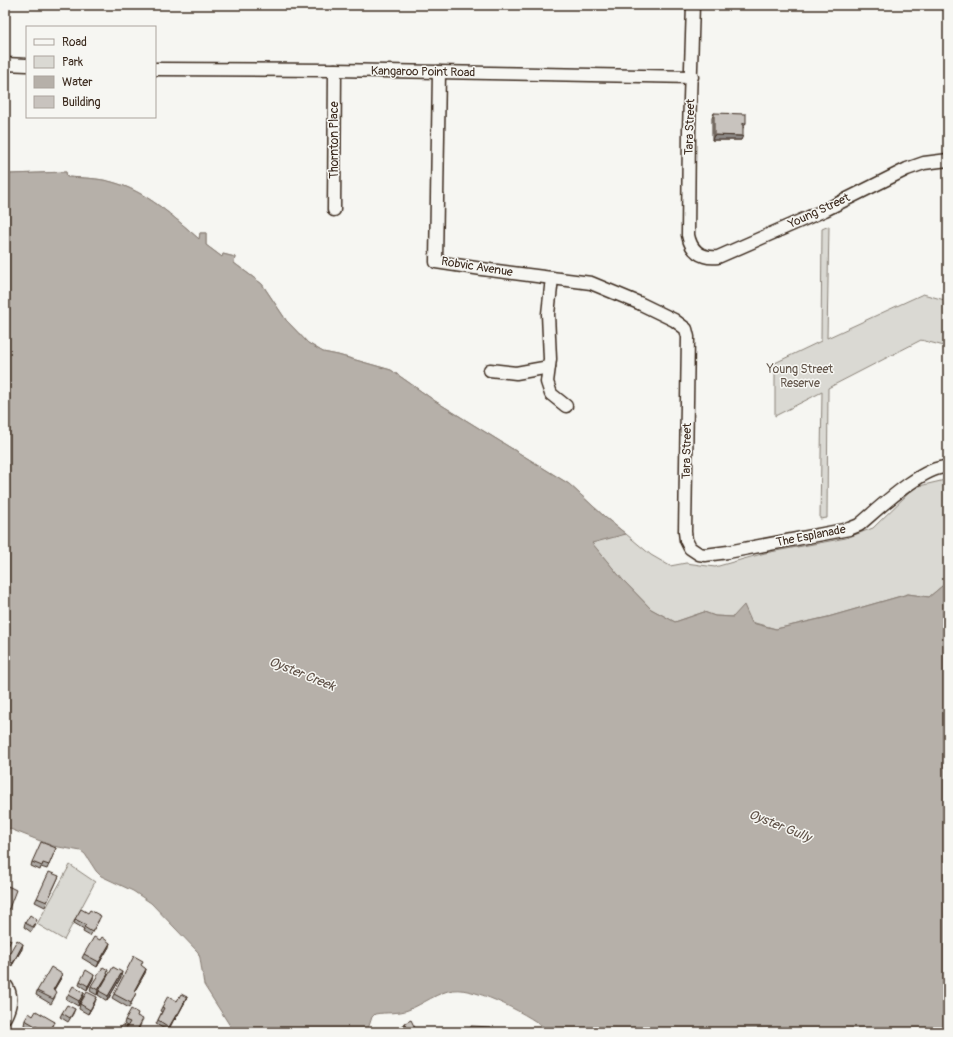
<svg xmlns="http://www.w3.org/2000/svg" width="953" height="1037" viewBox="0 0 953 1037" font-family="Pangolin,sans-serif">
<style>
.green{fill:#dad9d3;stroke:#8a8278}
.water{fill:#b6b0a9;stroke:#857a71}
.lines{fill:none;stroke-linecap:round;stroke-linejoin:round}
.minor-casing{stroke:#3b2a1e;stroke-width:15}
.minor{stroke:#f6f6f2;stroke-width:12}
.wall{fill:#aca8a3;stroke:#3b2a1e}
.shaded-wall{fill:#8c8885;stroke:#3b2a1e}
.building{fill:#c8c3be;stroke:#3b2a1e}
.labels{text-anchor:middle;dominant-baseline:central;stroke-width:3;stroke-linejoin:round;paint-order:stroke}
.street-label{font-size:12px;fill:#3b2a1e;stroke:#f6f6f2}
.park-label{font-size:12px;fill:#63564b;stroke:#f6f6f2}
.water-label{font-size:13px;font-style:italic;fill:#605248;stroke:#f6f6f2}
</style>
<rect width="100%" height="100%" fill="#f6f6f2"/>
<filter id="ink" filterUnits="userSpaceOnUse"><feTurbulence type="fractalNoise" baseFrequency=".025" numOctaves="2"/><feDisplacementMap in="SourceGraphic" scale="8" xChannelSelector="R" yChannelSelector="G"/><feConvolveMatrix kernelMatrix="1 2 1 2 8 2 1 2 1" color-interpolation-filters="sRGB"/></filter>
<g filter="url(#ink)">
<!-- green -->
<g class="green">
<path d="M 66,172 L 67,177 C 82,178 98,178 112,182 C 146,191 174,217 199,239 L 200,233 L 206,233 L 206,245 L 222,257 L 223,254 L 235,257 L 234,263 L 262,284 L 286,320 L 308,343 L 323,352 L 338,355 L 391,370 L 435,401 L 569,484 L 606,518 L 626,534 L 651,555 L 670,566 L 686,563 L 715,567 L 765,553 L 846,538 L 873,528 L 915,487 L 945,480 L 948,481 L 948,581 L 929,597 L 908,594 L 828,617 L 776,629 L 734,617 L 715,616 L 704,612 L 675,622 L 651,609 L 622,579 L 582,532 L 5,175 L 11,174 Z"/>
<polygon points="829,226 827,338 923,294 948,301 948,347 921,340 828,388 827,518 820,519 822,392 775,416 775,363 821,341 822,229"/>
<polygon points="70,865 95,882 64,940 37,924"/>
</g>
<!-- water -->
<path class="water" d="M 66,172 L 67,177 C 82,178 98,178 112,182 C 146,191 174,217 199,239 L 200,233 L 206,233 L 206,245 L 222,257 L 223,254 L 235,257 L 234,263 L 262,284 L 286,320 L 308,343 L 323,352 L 338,355 L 391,370 L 435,401 L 569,484 L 606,518 L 626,534 L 592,543 L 622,579 L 651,609 L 675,622 L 704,612 L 715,616 L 733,617 L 744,605 L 752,623 L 776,629 L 828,617 L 908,594 L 929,597 L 948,581 L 948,1032 L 550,1032 C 532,1016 477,987 453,990 C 438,992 423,1004 408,1010 C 398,1014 386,1012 375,1014 L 372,1017 L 369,1026 L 364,1032 L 234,1032 L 204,985 L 200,958 L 198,952 L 151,903 L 133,891 L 101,876 L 96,871 L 85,854 L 81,851 L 53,846 L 5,827 L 5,175 L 11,174 Z"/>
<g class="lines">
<defs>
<g id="minor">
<path d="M 693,5 L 689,130 L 688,235 C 691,251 701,259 718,257 L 825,210 L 907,169 L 924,163 L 948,160"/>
<polyline points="5,64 27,65"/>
<polyline points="155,69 335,70 692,77"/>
<path d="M 439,72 L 436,262 L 482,269 L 591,283 L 639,303 L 674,320 L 686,329 L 688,337 L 685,532 L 686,540 L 690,548 L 699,554 L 705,555 L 728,552 L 849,529 L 859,525 C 878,509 924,465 948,467"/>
<polyline points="334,210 335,70"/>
<polyline points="552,278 548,314 550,359 547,382 551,394 566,406"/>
<polyline points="490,370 516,373 549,367"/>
<path d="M 5,984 C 13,995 11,1005 5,1017"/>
</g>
</defs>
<!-- minor casing -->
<use href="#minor" class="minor-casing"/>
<!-- minor -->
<use href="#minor" class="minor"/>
</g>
<!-- wall -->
<g class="wall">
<polygon points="714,113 744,127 743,127 741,140 712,140 712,118"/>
<polygon points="56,848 47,869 41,867 40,870 31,866 32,862"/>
<polygon points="59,876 45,907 35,902 37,898"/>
<polygon points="75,919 99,920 90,936 83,932 84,929 74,923"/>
<polygon points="25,923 36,924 31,932 24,927"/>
<polygon points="100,940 109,947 97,967 82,958 84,954"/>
<polygon points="22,949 11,967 5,963 6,959"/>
<polygon points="141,966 146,969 145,973 134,992 136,993 129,1008 112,998 114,994"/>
<polygon points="107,974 106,978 97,995 90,991 91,986"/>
<polygon points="121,977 107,1001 98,995 99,991"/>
<polygon points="61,978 54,990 55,997 51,1004 36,995 37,991"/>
<polygon points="93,979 87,990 79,985 80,981"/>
<polygon points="84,993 83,997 78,1006 66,999 68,995"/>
<polygon points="187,997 185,1002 175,1020 174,1019 168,1031 156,1024 162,1012 160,1011 162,1007"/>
<polygon points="95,1002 88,1014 79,1009 80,1004"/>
<polygon points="75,1009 73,1014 68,1022 60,1017 62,1013"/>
<polygon points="33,1016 55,1022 50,1032 37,1032 24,1025 25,1020"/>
<polygon points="137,1016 141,1024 137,1032 118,1032 127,1027 127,1026 124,1024 125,1020"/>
<polygon points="405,1023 415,1028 414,1032 401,1032 400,1031 402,1026 404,1025"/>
</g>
<!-- shaded-wall -->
<g class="shaded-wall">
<polygon points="743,123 746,123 744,127 741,127"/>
<polygon points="714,135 743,136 741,140 712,140"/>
<polygon points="110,943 109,947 97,967 99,962"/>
<polygon points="23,944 22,949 11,967 13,963"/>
<polygon points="146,969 145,973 132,996 134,991"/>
<polygon points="122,972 121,977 107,1001 108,996"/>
<polygon points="62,974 61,978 51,994 53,990"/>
<polygon points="108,974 106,978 97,995 98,990"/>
<polygon points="94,975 93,979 87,990 88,986"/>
<polygon points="84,993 83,997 78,1006 79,1001"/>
<polygon points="97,997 95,1002 88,1014 90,1010"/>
<polygon points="187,997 185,1002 175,1020 177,1016"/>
<polygon points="176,1015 168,1031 169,1027"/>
<polygon points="415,1028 414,1032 409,1032 409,1031"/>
</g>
<!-- building -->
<g class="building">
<polygon points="714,113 746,114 746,123 743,123 743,136 714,135"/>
<polygon points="41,842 56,848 49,865 43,863 42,866 32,862"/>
<polygon points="49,872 59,876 47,902 37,898"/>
<polygon points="8,886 16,890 5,919 5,893"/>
<polygon points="81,909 88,913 90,910 101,916 92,932 84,927 86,925 75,919"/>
<polygon points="30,915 37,920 33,927 25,923"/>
<polygon points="5,937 11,940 6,951 5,951"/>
<polygon points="94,937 100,940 102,937 110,943 99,962 84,954"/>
<polygon points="17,940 23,944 13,963 6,959"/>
<polygon points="134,956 143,961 141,965 146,969 134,991 136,993 131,1003 114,994"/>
<polygon points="51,967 62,974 53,990 57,992 53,999 37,991"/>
<polygon points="103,967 108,970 107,974 108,974 98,990 91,986"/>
<polygon points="113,967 122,972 108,996 99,991"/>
<polygon points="86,970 94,975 88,986 80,981"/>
<polygon points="73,986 84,993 79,1001 68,995"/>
<polygon points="87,992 97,997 90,1010 80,1004"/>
<polygon points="181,994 187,997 177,1016 176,1015 169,1027 158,1020 164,1008 162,1007 168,996 177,1001"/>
<polygon points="67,1005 75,1009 70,1018 62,1013"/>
<polygon points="131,1009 138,1013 137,1016 143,1019 136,1032 134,1031 133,1032 118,1032 122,1025 127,1027 130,1022 125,1020"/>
<polygon points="36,1011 55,1022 49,1032 46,1032 25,1020 29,1013 33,1016"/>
<polygon points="411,1020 415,1028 409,1031 405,1023"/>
<polygon points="405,1025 408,1032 404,1032 402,1026"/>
<polygon points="471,1026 491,1027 491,1032 471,1032"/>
<polygon points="23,1030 27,1032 22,1032"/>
</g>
</g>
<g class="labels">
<!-- street labels -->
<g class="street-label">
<text transform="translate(423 72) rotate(1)">Kangaroo Point Road</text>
<text transform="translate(690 127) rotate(-88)">Tara Street</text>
<text transform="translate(334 140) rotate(-90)">Thornton Place</text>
<text transform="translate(819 211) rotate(-25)">Young Street</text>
<text transform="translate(477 267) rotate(9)">Robvic Avenue</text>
<text transform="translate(687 451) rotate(-89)">Tara Street</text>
<text transform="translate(811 536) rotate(-11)">The Esplanade</text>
</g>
<!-- park labels -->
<g class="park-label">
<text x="800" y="369">Young Street<tspan x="800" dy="14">Reserve</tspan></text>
</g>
<!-- water labels -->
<g class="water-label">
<text transform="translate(302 674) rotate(22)">Oyster Creek</text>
<text transform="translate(780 826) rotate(22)">Oyster Gully</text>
</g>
</g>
<!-- margin -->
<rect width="953" height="1037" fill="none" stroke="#f6f6f2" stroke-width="20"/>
<rect x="10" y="10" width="933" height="1017" fill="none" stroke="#3b2a1e" stroke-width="1.5" filter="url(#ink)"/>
<!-- legend -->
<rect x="26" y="26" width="130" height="92" fill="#f6f6f2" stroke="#aba49d"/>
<rect x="34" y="39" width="20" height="6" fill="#f6f6f2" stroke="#aba49d"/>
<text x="62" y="46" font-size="12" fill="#3b2a1e">Road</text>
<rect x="34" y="56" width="20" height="12" fill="#dad9d3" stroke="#aba49d"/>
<text x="62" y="66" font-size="12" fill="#3b2a1e">Park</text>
<rect x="34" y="76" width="20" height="12" fill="#b6b0a9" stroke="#aba49d"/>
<text x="62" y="86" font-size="12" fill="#3b2a1e">Water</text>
<rect x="34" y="96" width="20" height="12" fill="#c8c3be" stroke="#aba49d"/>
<text x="62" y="106" font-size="12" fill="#3b2a1e">Building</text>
</svg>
